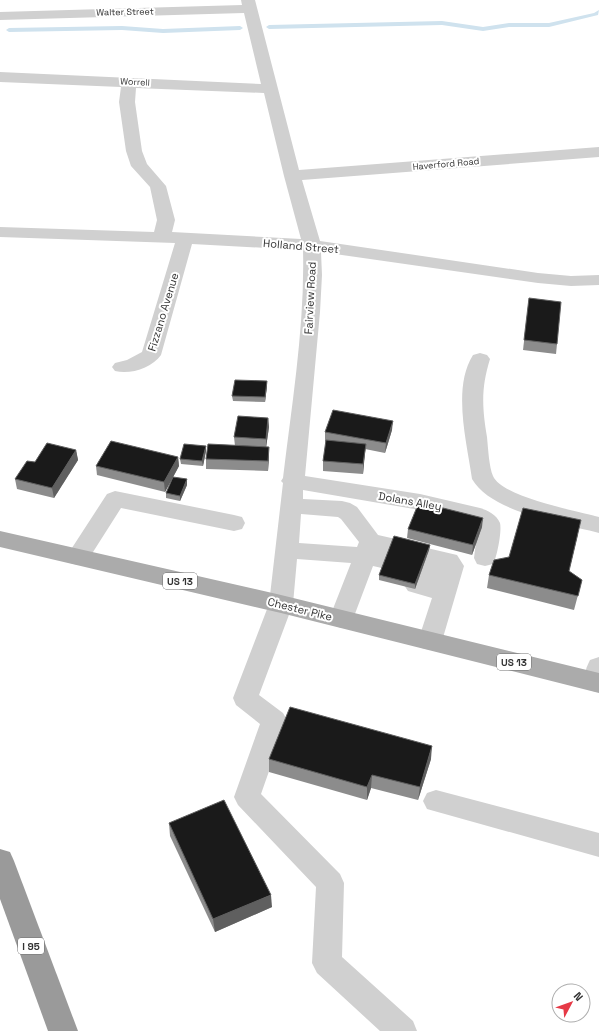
<svg xmlns="http://www.w3.org/2000/svg" width="599" height="1031" viewBox="0 0 599 1031" font-family="'Space Grotesk',sans-serif">
<style>
.lines{fill:none;stroke-linecap:round;stroke-linejoin:round}
.stream{fill:#cfe2ee;fill-rule:evenodd}
.minor{fill:#d0d0d0;fill-rule:evenodd}
.major{fill:#ababab;fill-rule:evenodd}
.highway{fill:#9a9a9a;fill-rule:evenodd}
.wall{fill:#8c8c8c}
.shaded-wall{fill:#5f5f5f}
.building{fill:#1a1a1a;stroke:#5f5f5f}
.labels{text-anchor:middle;dominant-baseline:central;stroke-width:4;stroke-linejoin:round;paint-order:stroke}
.far-street-label{font-size:9px;fill:#333;stroke:#fff}
.shield{fill:#fff;stroke:#707070;stroke-width:1}
.shield-label{font-size:10px;font-weight:bold;fill:#333}
.street-label{font-size:11px;fill:#333;stroke:#fff}
</style>
<rect width="100%" height="100%" fill="#fff"/>
<g class="lines">
<!-- stream -->
<g class="stream">
<polygon points="599,10 598,15 549,27 509,27 483,31 442,25 269,29 266,27 269,25 442,21 483,27 509,23 549,23 594,13"/>
<polygon points="122,26 163,29 240,26 243,28 240,30 163,33 122,30 9,32 6,30 9,28"/>
</g>
<!-- minor -->
<g class="minor">
<path d="M 241,0 L 255,0 L 299,170 L 599,147 L 599,157 L 302,180 L 320,241 L 538,273 L 571,276 L 599,275 L 599,285 L 571,286 L 538,283 L 321,252 L 322,275 L 320,312 L 305,476 L 420,494 L 480,508 C 487,510 497,515 500,523 C 502,531 497,557 493,564 L 485,566 L 477,564 L 474,558 L 478,526 L 473,522 L 420,510 L 303,490 L 303,499 L 342,501 L 350,503 L 357,507 L 378,535 L 400,540 L 403,546 L 400,552 L 390,554 L 394,555 L 397,561 L 394,567 L 386,569 L 373,566 L 353,619 L 349,625 L 341,628 L 333,625 L 329,619 L 351,563 L 297,559 L 293,604 L 259,695 L 283,713 L 287,720 L 261,794 L 340,874 L 344,883 L 342,957 L 413,1021 L 417,1031 L 380,1031 L 317,973 L 312,963 L 316,887 L 238,805 L 234,797 L 260,724 L 236,705 L 233,698 L 269,604 L 283,483 L 281,481 L 283,478 C 292,403 305,325 303,250 L 192,244 L 161,355 C 152,368 130,375 115,371 L 112,367 L 115,363 L 127,360 L 142,352 L 175,243 L 0,237 L 0,227 L 154,232 L 157,220 L 150,187 L 131,166 L 126,151 L 119,102 L 121,87 L 0,82 L 0,72 L 261,84 L 244,13 L 0,20 L 0,12 L 242,5 ZM 136,88 L 264,93 L 284,176 L 301,239 L 172,232 L 175,220 L 166,186 L 147,164 L 142,151 L 135,102 ZM 301,514 L 338,517 L 341,519 L 359,542 L 357,547 L 299,543 Z"/>
<path d="M 480,353 L 487,355 L 490,359 C 481,388 482,407 487,437 C 488,447 489,467 493,476 C 502,497 577,511 599,517 L 599,533 C 562,523 492,513 472,479 C 467,443 452,388 473,355 Z"/>
<polygon points="115,491 234,515 242,517 245,523 242,529 234,531 121,508 86,563 78,565 70,563 67,557 70,551 107,494"/>
<polygon points="427,548 457,555 464,566 442,641 438,648 430,650 422,648 418,641 432,598 408,591 404,585 408,579 415,576 411,570 414,564 420,562 416,556 419,550"/>
<path d="M 599,657 L 599,691 L 596,692 L 587,689 C 582,679 585,670 590,660 Z"/>
<polygon points="436,790 599,833 599,857 427,809 423,801 427,793"/>
</g>
<!-- major -->
<polygon class="major" points="0,531 281,595 599,673 599,693 281,613 0,547"/>
<!-- highway -->
<polygon class="highway" points="0,849 10,852 14,861 78,1031 48,1031 0,899"/>
</g>
<!-- wall -->
<g class="wall">
<polygon points="529,298 557,344 556,354 523,350"/>
<polygon points="267,381 267,386 265,402 233,401 232,396"/>
<polygon points="268,418 269,427 266,447 269,456 268,471 206,469 206,459 235,446 234,437"/>
<polygon points="392,430 385,453 365,449 363,474 323,471 323,461 326,442 325,441 325,432"/>
<polygon points="76,450 78,460 54,498 17,489 15,479 35,462"/>
<polygon points="206,451 203,466 181,464 180,459"/>
<polygon points="178,457 179,466 165,492 97,475 96,466"/>
<polygon points="187,479 187,485 180,501 166,498 166,493"/>
<polygon points="482,527 472,555 407,538 408,529"/>
<polygon points="578,534 569,571 582,580 574,610 487,588 489,575 509,557"/>
<polygon points="430,545 429,550 415,589 379,580 379,575"/>
<polygon points="269,759 431,759 418,800 371,788 367,800 269,772"/>
<polygon points="169,823 272,907 215,932 170,836"/>
</g>
<!-- shaded-wall -->
<g class="shaded-wall">
<polygon points="267,381 267,386 265,402 265,397"/>
<polygon points="268,418 269,427 266,448 266,439"/>
<polygon points="393,421 392,430 385,453 386,443"/>
<polygon points="366,444 365,453 363,474 363,464"/>
<polygon points="206,446 206,451 203,466 202,461"/>
<polygon points="269,447 269,456 268,471 268,461"/>
<polygon points="76,450 78,460 54,498 52,488"/>
<polygon points="178,457 179,466 165,492 164,482"/>
<polygon points="187,479 187,485 180,501 180,496"/>
<polygon points="483,518 482,527 472,555 473,545"/>
<polygon points="430,545 429,550 415,589 415,584"/>
<polygon points="432,746 431,759 418,800 420,787"/>
<polygon points="372,775 371,788 367,800 367,787"/>
<polygon points="271,895 272,907 215,932 213,919"/>
</g>
<!-- building -->
<g class="building">
<polygon points="529,298 561,302 557,344 524,340"/>
<polygon points="235,380 267,381 265,397 232,396"/>
<polygon points="333,410 393,421 386,443 325,432"/>
<polygon points="238,416 268,418 266,439 234,437"/>
<polygon points="326,440 366,444 363,464 323,461"/>
<polygon points="111,441 178,457 164,482 96,466"/>
<polygon points="47,443 76,450 52,488 15,479 27,461 35,462"/>
<polygon points="184,444 206,446 202,461 180,459"/>
<polygon points="208,444 269,447 268,461 206,459"/>
<polygon points="173,477 187,479 180,496 166,493"/>
<polygon points="419,502 483,518 473,545 408,529"/>
<polygon points="523,508 581,520 569,571 582,580 578,596 489,575 494,560 509,557"/>
<polygon points="394,536 430,545 415,584 379,575"/>
<polygon points="290,707 432,746 420,787 372,775 367,787 269,759"/>
<polygon points="224,800 271,895 213,919 169,823"/>
</g>
<g class="labels">
<!-- far-street labels -->
<g class="far-street-label">
<text transform="translate(125 12) rotate(-1)">Walter Street</text>
<text transform="translate(135 82) rotate(3)">Worrell</text>
<text transform="translate(446 164) rotate(-5)">Haverford Road</text>
</g>
<!-- shield labels -->
<g class="shield">
<rect x="163" y="573" width="34" height="16" rx="3"/>
<rect x="497" y="654" width="34" height="16" rx="3"/>
<rect x="18" y="938" width="26" height="16" rx="3"/>
</g>
<g class="shield-label">
<text x="180" y="581">US 13</text>
<text x="514" y="662">US 13</text>
<text x="31" y="946">I 95</text>
</g>
<!-- street labels -->
<g class="street-label">
<text transform="translate(301 246) rotate(5)">Holland Street</text>
<text transform="translate(310 298) rotate(-87)">Fairview Road</text>
<text transform="translate(163 312) rotate(-73)">Fizzano Avenue</text>
<text transform="translate(410 501) rotate(10)">Dolans Alley</text>
<text transform="translate(300 609) rotate(14)">Chester Pike</text>
</g>
</g>
<!-- north arrow -->
<g transform="translate(571 1003) rotate(49)"><circle r="19" fill="#ffffff" stroke="#adadad"/>
<path d="M0-3L7 15L0 10L-7 15Z" fill="#e63946"/>
<text y="-6" font-size="11" font-weight="bold" text-anchor="middle" fill="#333333">N</text>
</g>
</svg>
